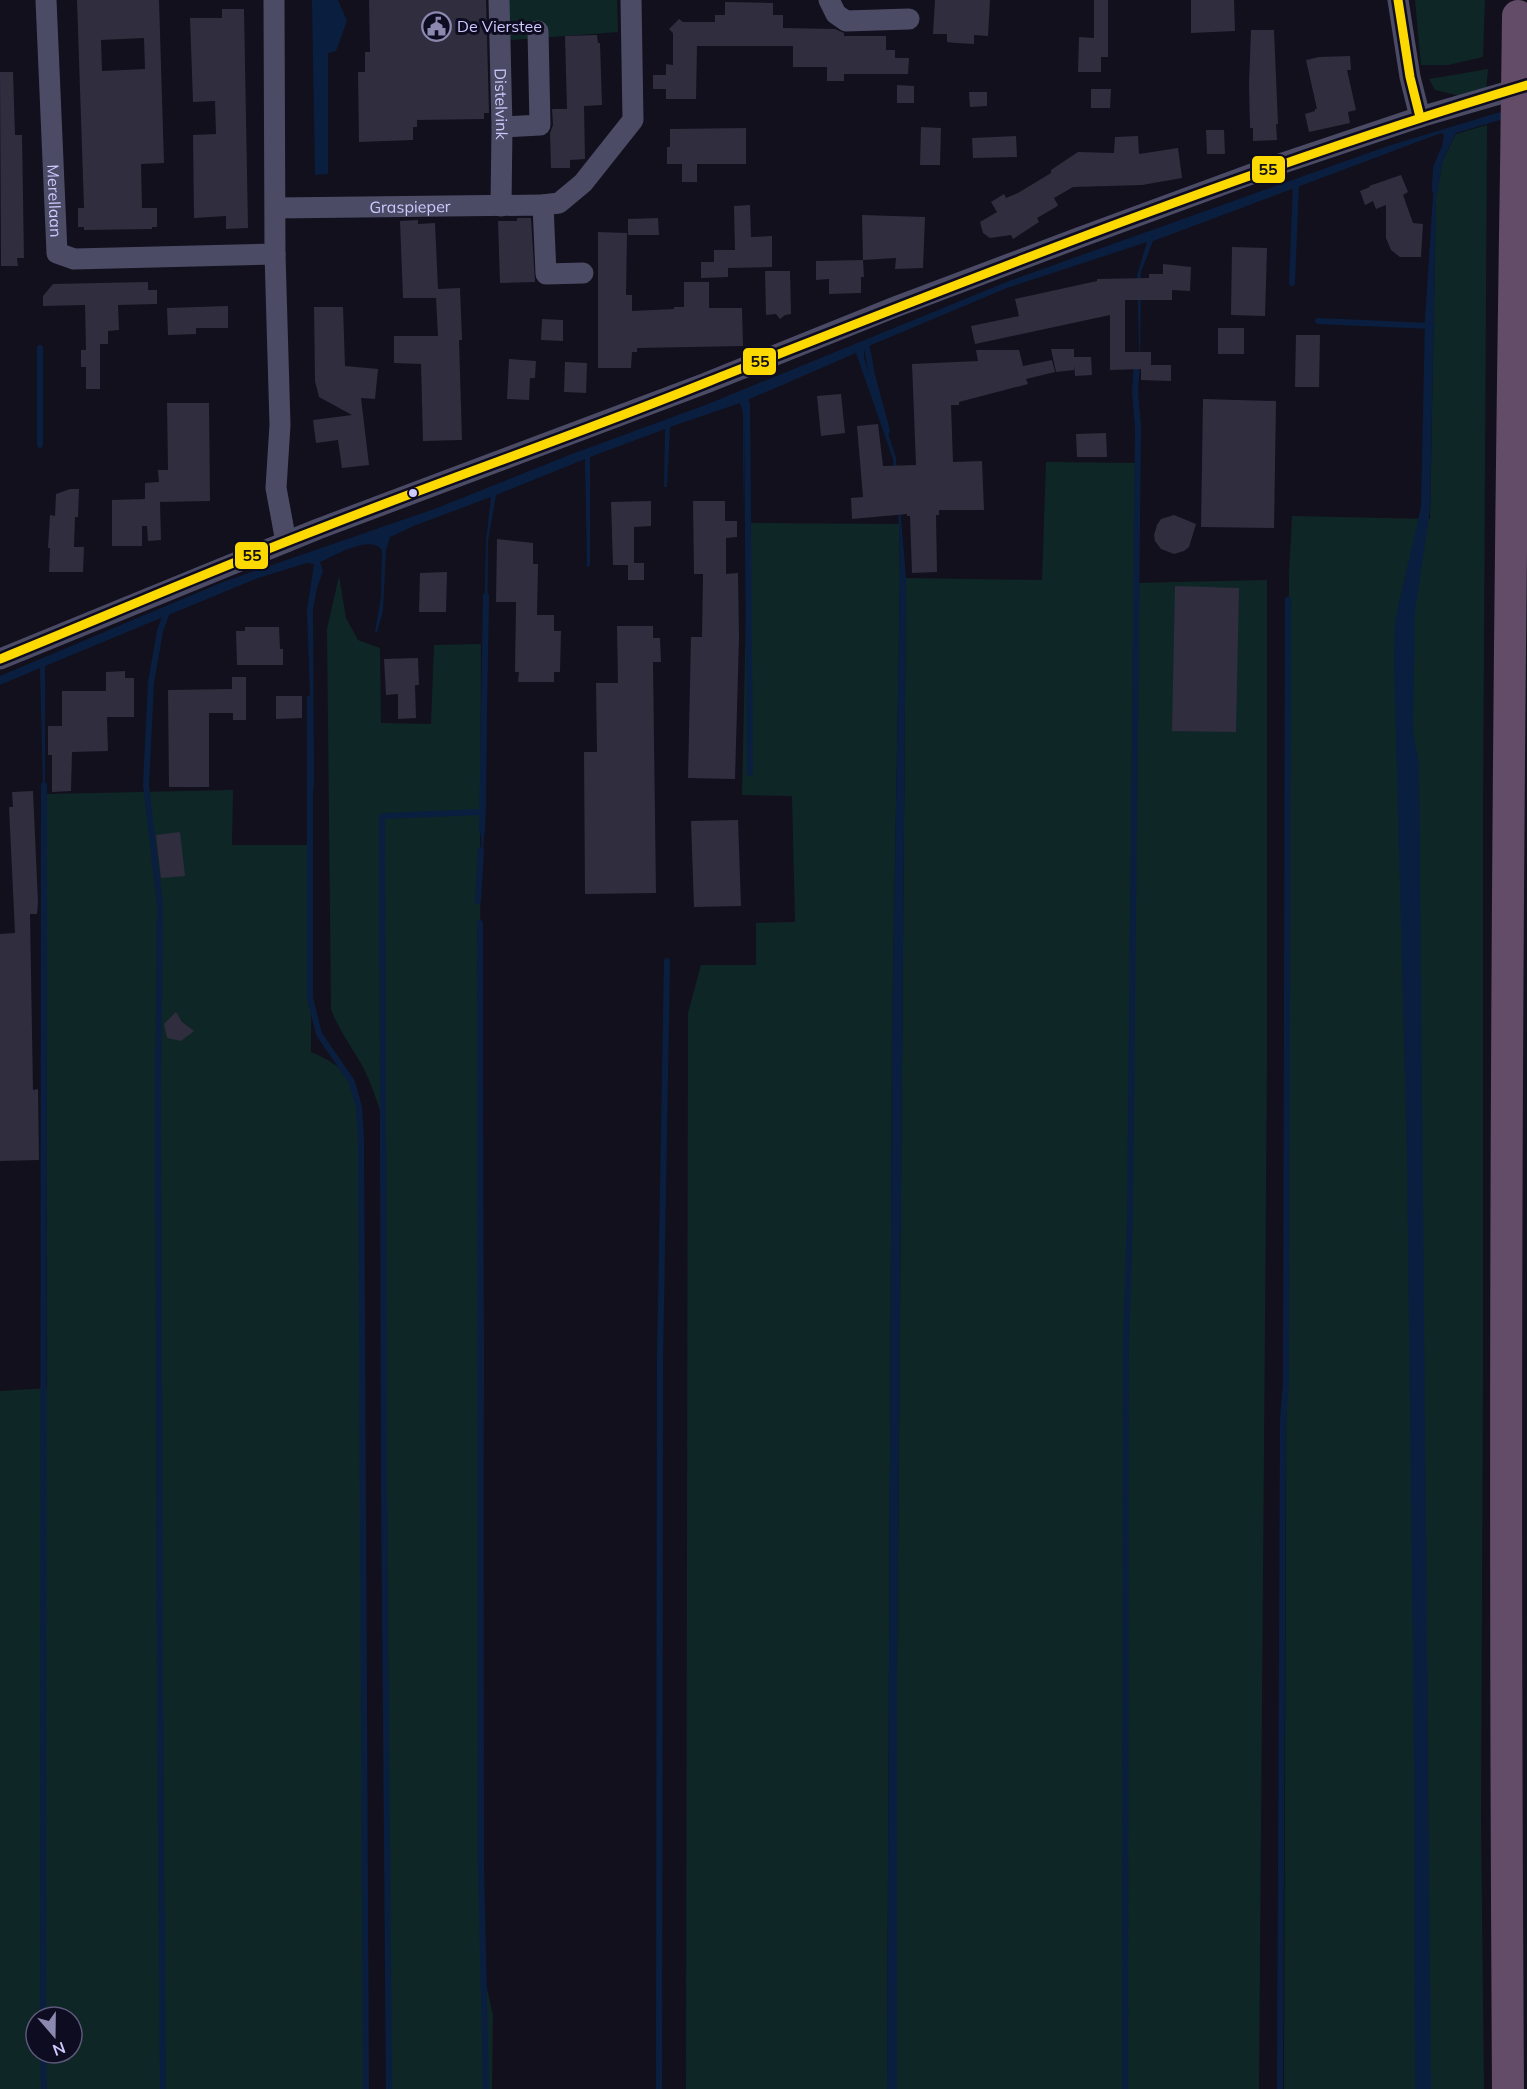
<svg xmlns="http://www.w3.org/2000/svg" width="1527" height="2089" viewBox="0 0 1527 2089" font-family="Mulish,sans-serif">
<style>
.green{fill:#0f2626;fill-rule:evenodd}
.water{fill:#0a1f3f}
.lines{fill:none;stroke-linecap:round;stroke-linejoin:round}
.stream{stroke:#0a1f3f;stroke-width:6}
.building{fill:#302d3e;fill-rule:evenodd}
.minor{stroke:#4b4b65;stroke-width:21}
.highway{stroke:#634c67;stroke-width:32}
.highway-bridge{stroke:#634c67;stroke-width:32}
.bus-1-casing{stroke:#0e0c20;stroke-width:14}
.bus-1{stroke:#fcd900;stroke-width:9}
.bus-dot{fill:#cecaff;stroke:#0e0c20;stroke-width:2}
.labels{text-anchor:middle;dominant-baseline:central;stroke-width:6;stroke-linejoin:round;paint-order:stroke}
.poi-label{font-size:16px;fill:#cecaff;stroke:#0e0c20;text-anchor:start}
.street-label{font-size:16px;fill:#cecaff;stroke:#0e0c20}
.line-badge{stroke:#0e0c20;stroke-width:2}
.pale-badge-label{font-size:16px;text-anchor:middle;font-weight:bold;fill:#111}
</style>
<rect width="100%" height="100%" fill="#12101c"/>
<!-- green -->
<g class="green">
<polygon points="506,0 617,0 618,32 511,40 508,35"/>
<polygon points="1415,0 1485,0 1483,57 1448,65 1421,65"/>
<polygon points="1488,69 1486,90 1460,96 1435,90 1429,79"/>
<polygon points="1487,125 1483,812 1483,1373 1481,1820 1484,2089 1284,2089 1289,575 1292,516 1430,519 1436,196 1443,160 1456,134"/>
<polygon points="1046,462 1135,463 1134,583 1267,580 1267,1062 1259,2089 897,2089 897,1671 906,578 1042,580"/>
<polygon points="748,523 899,524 900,578 892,1038 887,2089 686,2089 688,1013 701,965 756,965 756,923 795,922 792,796 742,795"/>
<path d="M 339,576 L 346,618 L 358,640 L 380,648 L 381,723 L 431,724 L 434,645 L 481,644 L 480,880 L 484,1356 L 480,1933 L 483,1971 L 493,2015 L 492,2089 L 388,2089 L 382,1117 C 377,1100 371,1083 363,1067 C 352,1047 339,1031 331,1009 L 327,629 Z"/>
<path d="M 233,790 L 232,845 L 312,845 L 311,1052 C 348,1067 353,1081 360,1118 L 364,2089 L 0,2089 L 0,1391 L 47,1388 L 46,794 ZM 36,2017 L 72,2017 L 72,2053 L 36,2053 Z"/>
</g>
<!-- water -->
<g class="water">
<polygon points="312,0 338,0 347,21 336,51 328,53 328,174 315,175"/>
<path d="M 1527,104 L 1527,112 L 1456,133 L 1443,160 L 1436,196 L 1430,510 L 1415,611 L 1413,731 L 1419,765 L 1431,2089 L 1415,2089 L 1414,1741 L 1407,1157 L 1394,659 L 1395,620 L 1421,507 L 1425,319 L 1433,196 L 1444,135 L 1441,133 L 1153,241 L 1141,272 L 1140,377 L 1137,275 L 1147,242 L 1007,288 L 864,348 L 864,358 L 896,458 L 906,578 L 897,1671 L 897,2089 L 887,2089 L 892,1038 L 900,578 L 899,525 L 893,459 L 856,353 L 745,401 L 743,514 L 743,413 L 740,403 L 670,427 L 667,487 L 664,487 L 665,429 L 590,457 L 590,566 L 587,567 L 585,459 L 496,495 L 488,541 L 486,809 L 482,865 L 481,833 L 485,808 L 485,584 L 486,541 L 491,497 L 416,525 L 390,537 L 386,550 L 383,611 L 377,632 L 375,632 L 381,597 L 382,550 C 370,534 334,556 320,562 L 323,571 L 317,588 L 313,609 L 314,788 L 311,788 L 312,753 L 307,610 L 314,564 L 307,563 L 258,578 L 45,666 L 45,791 L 43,791 L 40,668 L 0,685 L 0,676 L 223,582 L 437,508 L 572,454 L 708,404 L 1009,281 L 1391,145 Z"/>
</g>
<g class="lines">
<!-- stream -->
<g class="stream">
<polyline points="1435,190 1436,168 1443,151"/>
<polyline points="1292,283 1296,183"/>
<polyline points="1318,321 1431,326"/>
<polyline points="866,343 872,375 887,431"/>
<polyline points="40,348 40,445"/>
<polyline points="744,397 747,404 750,773"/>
<polyline points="310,698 310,998 319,1034 352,1082 359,1107 361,1140 366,2089"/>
<polyline points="482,831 486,596"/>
<polyline points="478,901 481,850"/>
<polyline points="480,923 481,1866 486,2089"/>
<polyline points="43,2017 44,785"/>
<polyline points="43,2053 44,2089"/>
<polyline points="163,2089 160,1688 158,1089 160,905 146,785 151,683 160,631 167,612"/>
<polyline points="389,2089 384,1483 382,819 383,816 482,812"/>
<polyline points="659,2089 660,1361 667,961"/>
<polyline points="1125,2089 1126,1345 1130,1215 1138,427 1135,392 1137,362"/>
<polyline points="1280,2089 1283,1420 1286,1383 1288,600"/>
</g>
</g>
<!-- building -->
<g class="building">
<path d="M 77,0 L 159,0 L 164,163 L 141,164 L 142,208 L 157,208 L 157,227 L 152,227 L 152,229 L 84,230 L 84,227 L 78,227 L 78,208 L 84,208 ZM 144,38 L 145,69 L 102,71 L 101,40 Z"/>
<polygon points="369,0 486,0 489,113 484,113 484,119 417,120 417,127 413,127 413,140 359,142 358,72 365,72 365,52 370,52"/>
<polygon points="935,0 990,0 988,36 974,35 974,44 956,43 947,42 947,34 933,34"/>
<polygon points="1094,0 1108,0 1108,57 1101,57 1101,72 1078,72 1079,37 1094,38"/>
<polygon points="1191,0 1234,0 1235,31 1191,33"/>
<polygon points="725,2 773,3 773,15 783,15 783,28 835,29 844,33 844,36 886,36 886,50 895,50 895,58 909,58 908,74 844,74 844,81 827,81 827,67 793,67 793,46 697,46 696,99 666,99 666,89 653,89 653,75 666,75 666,64 673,65 673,33 669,29 679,19 683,22 715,22 715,15 725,15"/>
<polygon points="222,9 244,9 248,228 226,229 226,216 194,218 193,135 216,134 215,101 193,102 190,18 222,18"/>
<polygon points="1251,30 1274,30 1278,124 1276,124 1277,140 1253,141 1253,128 1250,128 1249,84"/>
<polygon points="597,35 598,43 600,43 602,105 584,106 585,159 570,160 570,168 551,168 550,133 553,125 552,109 567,109 565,36"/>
<polygon points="1350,56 1351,70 1347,70 1356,110 1348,112 1350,123 1309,132 1305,114 1315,111 1315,109 1317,109 1306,60 1319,57"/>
<polygon points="0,72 13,72 15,135 22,135 24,258 17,258 18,266 1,266"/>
<polygon points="897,85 914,86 914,103 897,103"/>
<polygon points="1091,89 1111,89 1110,108 1091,108"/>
<polygon points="969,92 987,92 987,106 970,107"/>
<polygon points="921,127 941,128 940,165 920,165"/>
<polygon points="746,128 746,164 697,164 697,182 682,182 682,164 667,164 667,147 670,147 670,129"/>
<polygon points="1206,130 1224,130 1225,154 1207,154"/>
<polygon points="1016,136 1017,157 973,158 972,138"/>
<polygon points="1138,136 1139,154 1178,148 1182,178 1142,185 1073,187 1054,198 1058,205 1056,207 1037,218 1039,222 1013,239 1011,235 990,238 983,233 980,222 997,212 991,202 1004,194 1006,198 1018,193 1051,173 1051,170 1078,152 1114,153 1115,137"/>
<polygon points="1401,175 1408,192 1403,195 1413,223 1423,224 1421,257 1400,257 1391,250 1386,238 1386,205 1376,209 1373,201 1365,205 1360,191 1370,187 1369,186"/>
<polygon points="750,205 751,237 772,236 772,267 728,268 728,277 701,278 701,262 714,262 714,250 735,250 734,206"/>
<polygon points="862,215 925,217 923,268 895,269 896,258 863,260 864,277 861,277 861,293 829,294 829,279 816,280 816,261 863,260"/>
<polygon points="517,218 531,218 535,282 500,283 498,221 517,221"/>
<polygon points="658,218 659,235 628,235 628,219"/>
<polygon points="418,220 418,224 435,223 438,289 460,288 462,340 459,340 462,440 423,441 421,364 394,363 394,336 438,336 436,298 403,298 400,221"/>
<polygon points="598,232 627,233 626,295 632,295 632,311 674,309 674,307 684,307 684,282 709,282 709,308 742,308 743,346 637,348 637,352 632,352 631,368 598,368"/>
<polygon points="1232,247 1267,248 1265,316 1231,315"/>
<polygon points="1163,264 1191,267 1190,291 1172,290 1172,300 1125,300 1125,352 1151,352 1151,365 1171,365 1171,381 1141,380 1141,369 1110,370 1110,315 975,344 971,326 1019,316 1015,299 1097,281 1097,279 1149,278 1149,274 1163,274"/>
<polygon points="765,271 790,271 791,314 785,315 780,319 776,314 766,315"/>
<polygon points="148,282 148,290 157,290 157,304 118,305 119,330 108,331 108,344 100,344 100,389 86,389 86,367 81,367 81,350 86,350 85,305 43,306 43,296 53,284"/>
<polygon points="228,306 228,328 196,328 196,334 168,335 167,308"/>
<polygon points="314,307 343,307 345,366 378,369 375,399 361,398 369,465 342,468 338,440 316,443 313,420 352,415 319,397 315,381"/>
<polygon points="542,319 563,320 563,341 541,340"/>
<rect x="1218" y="328" width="26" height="26"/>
<polygon points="1296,335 1320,335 1319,387 1295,387"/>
<polygon points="1051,349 1074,349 1074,357 1091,357 1092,375 1075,376 1074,365 1074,370 1056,372"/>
<polygon points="976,350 1019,350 1023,366 1052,360 1055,372 1026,379 1028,384 959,402 959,405 951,405 953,462 982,461 984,510 939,510 939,515 936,515 937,572 912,573 910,516 907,516 907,514 852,519 851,498 863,497 857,426 878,424 883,466 916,465 912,364 978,361"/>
<polygon points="509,359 536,361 535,378 530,378 529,400 507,399"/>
<polygon points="565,362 587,363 586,393 564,392"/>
<polygon points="841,394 845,433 821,436 817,396"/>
<polygon points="1203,399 1276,401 1274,528 1201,527"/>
<polygon points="167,403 209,403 210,501 160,502 161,540 148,541 147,526 142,526 142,546 112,546 112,500 145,499 145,483 159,482 158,470 168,470"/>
<polygon points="1106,433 1107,457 1077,457 1076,434"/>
<polygon points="70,489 79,489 78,517 75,517 74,547 84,547 83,572 49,572 50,548 48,548 50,515 55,516 56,494"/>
<polygon points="651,501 651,526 634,527 634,563 644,563 644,580 628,580 628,565 613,565 611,502"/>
<polygon points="693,501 725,501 725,521 737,521 737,537 726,538 726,574 738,573 739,638 735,779 688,778 691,637 702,637 703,574 694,574"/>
<polygon points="1174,515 1196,524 1189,547 1184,551 1174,554 1161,549 1155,541 1154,535 1157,525 1161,519"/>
<polygon points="497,539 533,543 533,564 538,564 537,615 554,615 554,631 561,631 560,672 554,672 554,682 518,682 519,672 515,672 516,602 496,602"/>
<polygon points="447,572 446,612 419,612 420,573"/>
<polygon points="1175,586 1239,588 1236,732 1172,731"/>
<polygon points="617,626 653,626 653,638 660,638 661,662 653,662 656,893 585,894 584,752 597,752 596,683 618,683"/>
<polygon points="245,627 279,627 280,649 283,649 283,665 237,665 236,631 245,631"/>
<polygon points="418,658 419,685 415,685 416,718 398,719 398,694 386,695 384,659"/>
<polygon points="125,671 125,678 134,678 134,717 107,717 108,751 72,752 71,791 52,792 52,755 48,755 48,726 62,726 62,691 106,691 106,672"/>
<polygon points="232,677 246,677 246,720 233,720 233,713 209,713 209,787 169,787 168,690 232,689"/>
<polygon points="276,696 302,696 302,718 276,719"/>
<polygon points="33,791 38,902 37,914 30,914 33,1090 38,1089 39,1160 0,1161 0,934 15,933 9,807 13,807 12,792"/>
<polygon points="738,820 741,906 694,907 691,821"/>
<polygon points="180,832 185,876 161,878 156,835"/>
<polygon points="176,1012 182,1022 194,1031 181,1041 167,1038 164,1024"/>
</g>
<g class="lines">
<!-- minor -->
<g class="minor">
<path id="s1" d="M 46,0 L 57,253 L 74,259 L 275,254"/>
<polyline points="274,0 275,254 280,425 276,488 286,542"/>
<path id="s2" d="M 499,0 L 502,127 L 501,206"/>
<polyline points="829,0 836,14 846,21 909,19"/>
<polyline points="1398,0 1410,77 1420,117"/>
<polyline points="502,127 540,125 538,31"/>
<polyline points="543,205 559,203 583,183 633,120 631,0"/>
<path id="s3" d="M 276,208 L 543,205 L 546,274 L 583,273"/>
<polyline points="0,659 318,529 706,383 895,307 1078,238 1268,168 1420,117 1527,86"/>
</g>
<!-- highway -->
<path class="highway" d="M 1508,2089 C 1504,1450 1506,810 1516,170"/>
<!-- highway-bridge -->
<polyline class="highway-bridge" points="1516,170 1518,16"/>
<defs>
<g id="bus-1">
<polyline points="1398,0 1410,77 1420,117"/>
<path d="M 0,659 C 106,616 212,570 319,529 C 449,478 581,433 710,381 C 980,275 1249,168 1527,85"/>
</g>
</defs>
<!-- bus-1 casing -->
<use href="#bus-1" class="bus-1-casing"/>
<!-- bus-1 -->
<use href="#bus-1" class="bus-1"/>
</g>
<!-- icons -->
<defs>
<symbol id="civic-ring" viewBox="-11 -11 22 22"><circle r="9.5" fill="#0e0c20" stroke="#8c89b0" stroke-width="1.5"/><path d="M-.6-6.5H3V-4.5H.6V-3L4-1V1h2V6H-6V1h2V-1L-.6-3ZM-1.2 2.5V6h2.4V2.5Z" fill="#8c89b0"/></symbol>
</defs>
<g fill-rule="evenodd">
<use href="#civic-ring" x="420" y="10" width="33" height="33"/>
</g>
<!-- markers -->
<circle class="bus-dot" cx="413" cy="493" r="5"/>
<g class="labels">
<!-- poi labels -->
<g class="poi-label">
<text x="457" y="26">De Vierstee</text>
</g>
<!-- street labels -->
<g class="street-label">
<text stroke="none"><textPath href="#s2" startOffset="104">Distelvink</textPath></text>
<text stroke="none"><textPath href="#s1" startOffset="201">Merellaan</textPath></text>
<text stroke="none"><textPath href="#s3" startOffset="134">Graspieper</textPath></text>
</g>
</g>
<g class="line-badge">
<rect x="1251" y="155" width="35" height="29" rx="6" fill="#fcd900"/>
<rect x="742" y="347" width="35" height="29" rx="6" fill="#fcd900"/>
<rect x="234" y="541" width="35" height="29" rx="6" fill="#fcd900"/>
</g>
<g class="pale-badge-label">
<text x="1268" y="175">55</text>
<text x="760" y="367">55</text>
<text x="252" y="561">55</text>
</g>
<!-- north arrow -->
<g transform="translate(54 2035) rotate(160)"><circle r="28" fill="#0e0c20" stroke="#5b5879" stroke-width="1.5"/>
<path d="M0-4.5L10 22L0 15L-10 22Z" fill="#8c89b0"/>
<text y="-9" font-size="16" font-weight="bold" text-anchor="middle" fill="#cecaff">N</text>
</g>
</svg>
